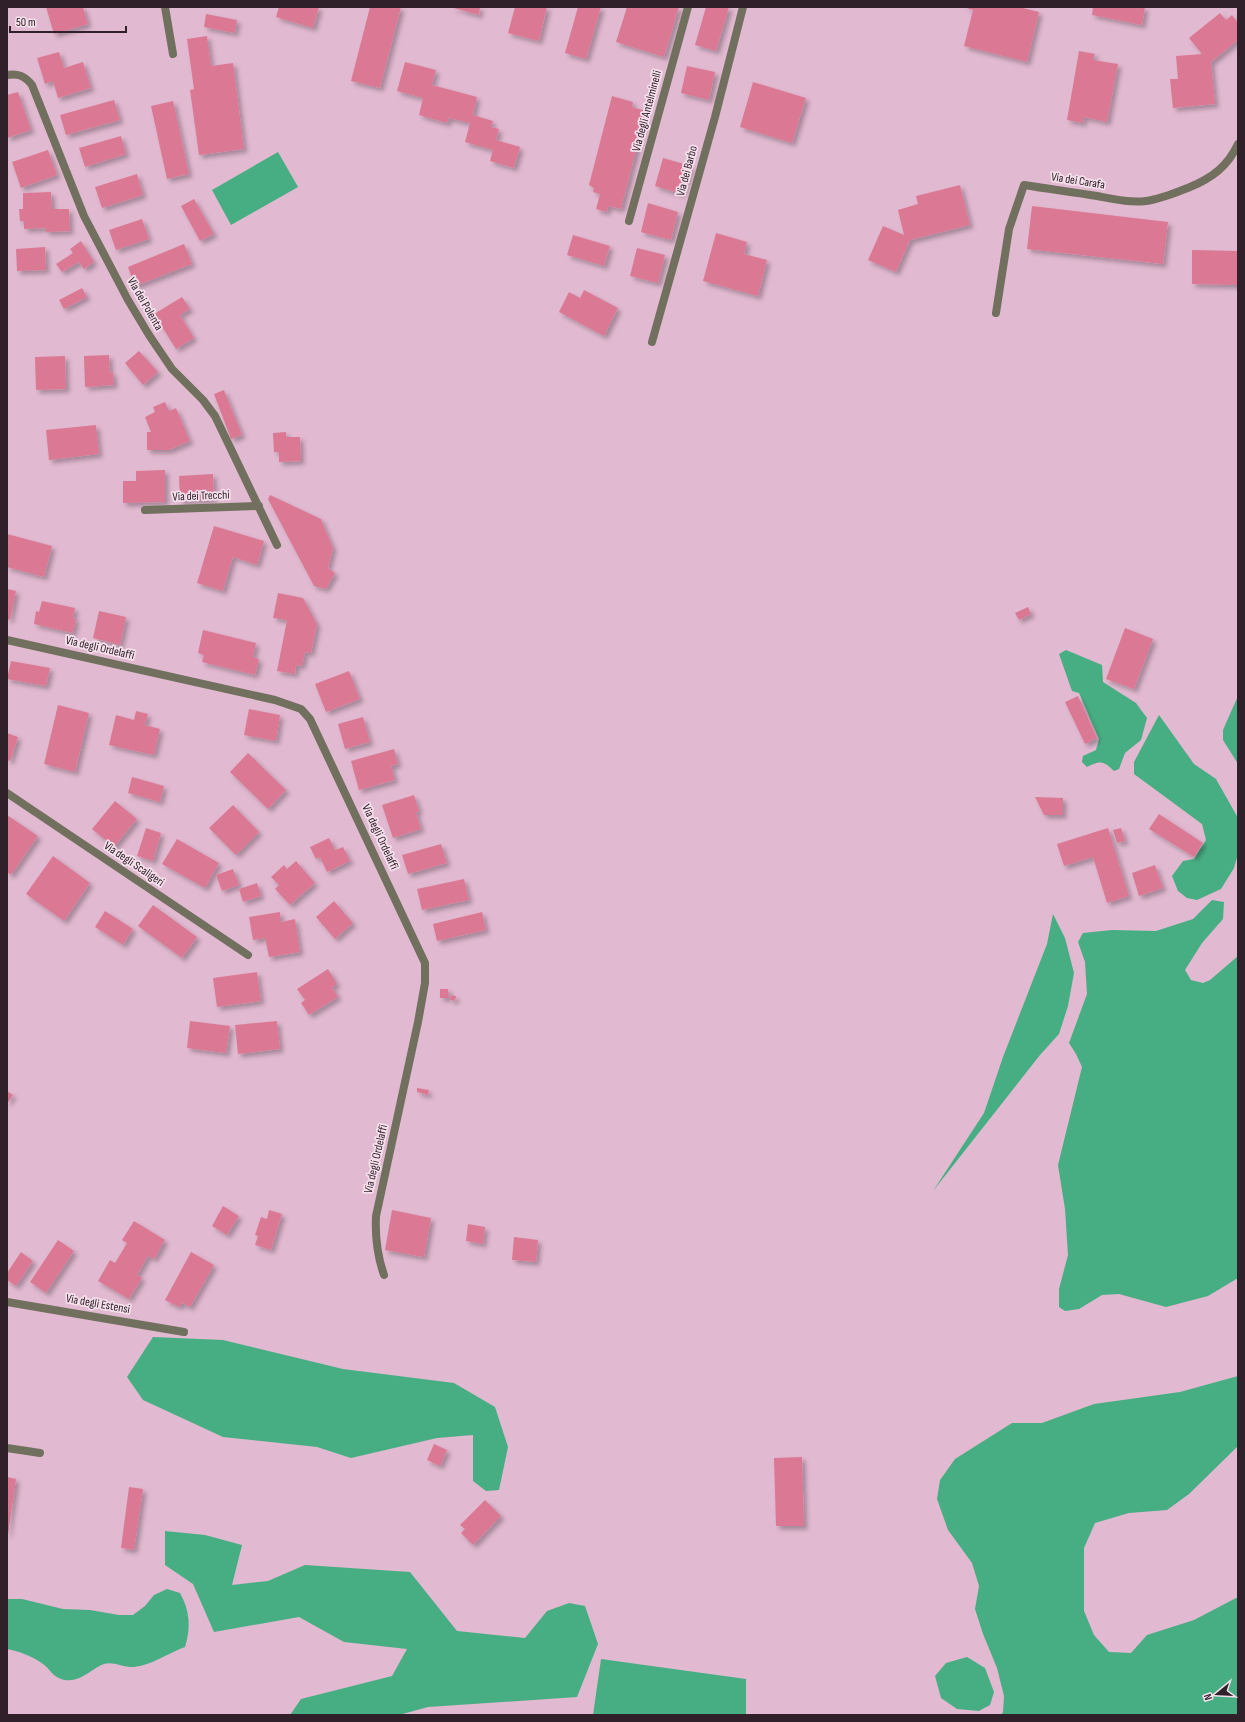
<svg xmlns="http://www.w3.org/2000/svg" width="1245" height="1722" viewBox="0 0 1245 1722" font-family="'Sofia Sans Condensed',sans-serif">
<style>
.green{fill:#47ae83}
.building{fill:#db7995;filter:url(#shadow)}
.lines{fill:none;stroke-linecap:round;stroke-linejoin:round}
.minor{stroke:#716f5e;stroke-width:8}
.labels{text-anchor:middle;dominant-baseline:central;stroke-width:3.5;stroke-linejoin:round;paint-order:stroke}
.street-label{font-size:12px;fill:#2f2029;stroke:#f5e0ec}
</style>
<defs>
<filter id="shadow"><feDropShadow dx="3.5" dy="3.5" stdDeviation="2" flood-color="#0004"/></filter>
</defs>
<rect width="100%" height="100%" fill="#e1b9d0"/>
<!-- green -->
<g class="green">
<polygon points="278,152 298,187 231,225 212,190"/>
<path d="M 1066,650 L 1102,665 L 1103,682 L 1136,703 L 1147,718 L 1141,740 L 1125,753 L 1119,769 L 1114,771 C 1104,761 1100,760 1087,767 L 1082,762 L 1083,756 L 1096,750 L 1099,739 L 1079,693 L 1072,691 L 1059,654 Z"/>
<polygon points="1238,696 1238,764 1223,740 1223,730"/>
<polygon points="1159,715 1194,764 1216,779 1238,818 1238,854 1234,868 1221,889 1197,900 1187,898 1178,891 1172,876 1183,861 1194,859 1206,840 1202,824 1134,774 1134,762"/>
<polygon points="1212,900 1224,902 1223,919 1202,943 1185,970 1191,980 1203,983 1210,980 1238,956 1238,1278 1208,1296 1166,1307 1119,1294 1102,1295 1079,1309 1065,1311 1059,1307 1059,1289 1068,1255 1065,1209 1058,1165 1082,1067 1076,1054 1069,1043 1087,994 1085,962 1078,942 1083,933 1112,930 1156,931 1193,919"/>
<polygon points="1053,914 1065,938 1074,973 1068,1006 1059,1034 1040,1055 933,1191 984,1113 1003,1057 1047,944"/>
<polygon points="153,1337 223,1340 343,1369 454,1383 495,1407 508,1447 499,1490 486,1491 473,1481 473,1435 437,1438 351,1458 317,1447 223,1437 143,1400 127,1377"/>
<polygon points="1238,1376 1238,1446 1189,1494 1167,1510 1129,1513 1095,1523 1084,1548 1084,1611 1094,1635 1109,1652 1131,1653 1147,1635 1194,1620 1238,1597 1238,1715 1001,1715 1003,1712 1004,1696 997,1668 983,1634 975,1609 979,1586 972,1563 948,1530 937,1499 940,1480 955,1459 1012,1423 1042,1423 1094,1404 1180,1392"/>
<polygon points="165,1531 205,1535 242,1545 232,1585 268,1581 305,1565 410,1572 457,1631 525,1638 547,1611 569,1603 585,1606 598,1644 577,1697 428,1707 399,1715 290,1715 301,1699 392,1676 407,1649 344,1642 299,1617 214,1632 193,1584 165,1565"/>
<path d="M 167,1589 L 180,1593 C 190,1611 191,1628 185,1647 C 168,1653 152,1665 134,1667 C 125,1668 113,1661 104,1664 C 92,1668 82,1682 65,1680 C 52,1677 52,1671 43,1664 C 34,1657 19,1651 7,1649 L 7,1599 L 22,1599 L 63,1609 L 90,1610 L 119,1615 L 133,1615 L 145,1606 L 154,1595 Z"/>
<polygon points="967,1657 985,1668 994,1692 990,1705 979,1711 957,1709 941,1698 935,1676 946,1663"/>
<polygon points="601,1659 746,1679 746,1715 593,1715"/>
</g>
<!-- building -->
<g class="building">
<polygon points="46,7 83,7 88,24 54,34"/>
<polygon points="279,7 319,7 313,28 276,17"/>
<polygon points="370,7 401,7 380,88 351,81"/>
<polygon points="450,7 480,7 479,15"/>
<polygon points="515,7 547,7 539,41 508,33"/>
<polygon points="578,7 601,7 586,59 565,53"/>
<polygon points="627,7 679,7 664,57 616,42"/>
<polygon points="706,7 729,7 716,51 695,45"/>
<polygon points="1019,7 1039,12 1027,62 964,46 973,10 963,7"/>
<polygon points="1093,7 1145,7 1142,25 1092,15"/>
<polygon points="1220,13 1226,20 1232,15 1238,23 1238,40 1211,62 1215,104 1173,108 1170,79 1178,79 1176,56 1202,54 1189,38"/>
<polygon points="206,14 237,20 235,33 204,27"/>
<polygon points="207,36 211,66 233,63 244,149 199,155 190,90 194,89 187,39"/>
<polygon points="1079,51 1095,54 1093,60 1118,64 1107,122 1084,117 1083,123 1067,120"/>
<polygon points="59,52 64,68 83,62 91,88 58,98 53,81 45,84 37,58"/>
<polygon points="405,62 436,70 432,85 477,97 473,115 493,121 491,127 499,129 496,140 520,147 514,168 490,161 493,150 465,142 470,123 449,118 447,123 419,115 423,98 397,91"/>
<polygon points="687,66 715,72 709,100 681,93"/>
<polygon points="753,82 806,98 792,143 740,127"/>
<polygon points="18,92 31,130 7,138 7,95"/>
<polygon points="612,96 633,102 632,107 646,111 621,209 608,206 607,212 596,209 600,194 593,192 594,188 589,185"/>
<polygon points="114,100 120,120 66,135 60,115"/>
<polygon points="173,101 189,174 167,179 151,106"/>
<polygon points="121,136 126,154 85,167 79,148"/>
<polygon points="48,150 57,175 21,188 12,162"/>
<polygon points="663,158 691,166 682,194 655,186"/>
<polygon points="137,174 143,195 102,208 95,187"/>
<polygon points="960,185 970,225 910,240 896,272 868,260 883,226 904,235 898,210 918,204 916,196"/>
<polygon points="51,192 52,209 69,209 70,231 46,232 46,228 24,229 24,221 20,221 19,209 23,209 23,193"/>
<polygon points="194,199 214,234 200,241 181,206"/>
<polygon points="648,203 678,212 671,240 641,232"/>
<polygon points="1032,206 1168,222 1163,264 1027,249"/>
<polygon points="142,219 149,239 116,250 109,230"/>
<polygon points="716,233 747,242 744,254 767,260 758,296 703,281"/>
<polygon points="573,235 610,246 604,266 567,255"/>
<polygon points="81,241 94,262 84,269 79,262 62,272 56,264 73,253 70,249"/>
<polygon points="184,244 192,264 135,286 128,267"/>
<polygon points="45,247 46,270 17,271 16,249"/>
<polygon points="637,248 665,255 658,283 630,276"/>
<polygon points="1192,250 1238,251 1238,285 1192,284"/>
<polygon points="82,288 87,297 64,309 59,300"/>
<polygon points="584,290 618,308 604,336 559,312 569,292 580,298"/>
<polygon points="182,297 190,309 180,315 194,338 176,349 154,314"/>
<polygon points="139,351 158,372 143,385 125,363"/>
<polygon points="109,355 110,373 113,372 114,385 85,387 84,356"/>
<polygon points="65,356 66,389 36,390 35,357"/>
<polygon points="224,390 242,435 231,439 214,394"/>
<polygon points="165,402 169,411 176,408 190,441 169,450 147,450 147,432 151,432 145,417 155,412 153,407"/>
<polygon points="96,425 99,454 49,460 46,430"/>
<polygon points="286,432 286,437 300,437 301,461 279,462 279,452 274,452 273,433"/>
<polygon points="165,470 165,502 123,503 123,481 136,481 136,471"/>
<polygon points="213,474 214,499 180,501 179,476"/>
<polygon points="270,495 321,519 333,548 328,568 335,573 326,589 314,586 268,499"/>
<polygon points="214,526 264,541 257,565 233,557 223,591 197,583"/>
<polygon points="7,534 52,546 44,577 7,567"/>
<polygon points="7,589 16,591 10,620 7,619"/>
<polygon points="278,593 303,598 317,624 311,653 305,652 302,666 296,665 295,674 277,671 287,620 273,618"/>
<polygon points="42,601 75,608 73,618 76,619 73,633 34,624 36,611 39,612"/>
<polygon points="1028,607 1031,614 1019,620 1015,613"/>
<polygon points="99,611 126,617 120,645 93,638"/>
<polygon points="1125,628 1153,639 1134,689 1106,679"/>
<polygon points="203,630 256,643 253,657 259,659 255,675 202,662 204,655 198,653"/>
<polygon points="11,661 50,668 46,686 7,679"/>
<polygon points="349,671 360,699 326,712 315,684"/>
<polygon points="1078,696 1097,738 1085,744 1065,702"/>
<polygon points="58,705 89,713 75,772 44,764"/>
<polygon points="249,709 280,715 276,741 244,735"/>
<polygon points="136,711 148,714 145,725 160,729 154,755 109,745 116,715 134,720"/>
<polygon points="363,717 370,742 345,749 338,724"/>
<polygon points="7,733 18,737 10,761 7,760"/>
<polygon points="394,749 398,764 391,766 395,780 359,790 351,761"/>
<polygon points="248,753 286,790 268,809 230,772"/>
<polygon points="132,777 164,786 160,802 128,793"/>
<polygon points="414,795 419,811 416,812 421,829 393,838 382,805"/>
<polygon points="1035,797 1063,798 1063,815 1044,815"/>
<polygon points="115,801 137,819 114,847 92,829"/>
<polygon points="233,805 259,832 236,855 209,828"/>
<polygon points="1159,814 1203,843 1194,857 1149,829"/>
<polygon points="7,815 38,836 11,875 7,872"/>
<polygon points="146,828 161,833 153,861 137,856"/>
<polygon points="1108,828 1129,896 1107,903 1093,857 1064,866 1057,844"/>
<polygon points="1121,828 1125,841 1117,843 1113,830"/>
<polygon points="329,838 335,850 343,847 350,861 327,872 320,857 316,859 310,847"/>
<polygon points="177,839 219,863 205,888 162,864"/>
<polygon points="441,844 447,863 408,874 402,855"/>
<polygon points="53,856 90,883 64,921 26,894"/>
<polygon points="296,861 315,883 290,905 275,889 279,885 271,877 284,865 287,869"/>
<polygon points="1155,865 1163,888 1139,896 1132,873"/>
<polygon points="233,869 239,885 222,891 216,875"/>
<polygon points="464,879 469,900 422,910 417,889"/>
<polygon points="257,883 261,896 243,902 239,889"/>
<polygon points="334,901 353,923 335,939 316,917"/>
<polygon points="153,905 197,937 182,958 138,926"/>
<polygon points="105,911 133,929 123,945 95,927"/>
<polygon points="280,912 281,922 295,919 300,952 269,957 265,938 253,940 249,917"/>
<polygon points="482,912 486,930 437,941 433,924"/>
<polygon points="328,969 337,984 332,987 338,997 309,1015 301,1003 305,1000 297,989"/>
<polygon points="257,972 261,1001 217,1007 213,978"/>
<polygon points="440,989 448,989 449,998 440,998"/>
<polygon points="451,995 456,996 455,1001 450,1000"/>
<polygon points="190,1021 230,1026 226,1053 187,1048"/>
<polygon points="277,1021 280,1049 238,1054 235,1025"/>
<polygon points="417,1088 429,1090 428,1095 417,1092"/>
<polygon points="7,1091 13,1095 7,1104"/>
<polygon points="223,1206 239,1216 227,1235 212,1226"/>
<polygon points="269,1210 282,1214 271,1250 255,1245 258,1236 255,1235 261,1217 267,1219"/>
<polygon points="392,1210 431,1218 424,1257 385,1250"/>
<polygon points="134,1221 165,1240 154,1259 148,1256 137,1275 142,1278 129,1299 98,1281 110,1260 115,1263 127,1243 122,1240"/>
<polygon points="468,1224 485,1227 483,1244 466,1241"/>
<polygon points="514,1237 538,1240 536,1262 512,1260"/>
<polygon points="58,1240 74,1251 46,1293 30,1282"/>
<polygon points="21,1252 33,1261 16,1286 7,1280 7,1273"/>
<polygon points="191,1252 214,1265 190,1307 182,1303 179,1307 165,1300"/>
<polygon points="434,1444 447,1450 440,1466 427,1460"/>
<polygon points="802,1457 804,1526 776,1526 774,1458"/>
<polygon points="7,1477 16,1479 8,1535 7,1535"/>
<polygon points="129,1487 143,1489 134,1550 121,1548"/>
<polygon points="485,1500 501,1516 473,1545 461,1533 465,1529 460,1525"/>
</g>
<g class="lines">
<!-- minor -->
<g class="minor">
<polyline points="165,7 173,54"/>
<path d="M 7,75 C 18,73 25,76 32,85 L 84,216 L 128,300 L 149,335 L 172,369 L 203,400 L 215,416 L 277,545"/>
<polyline points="629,221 688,7"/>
<path d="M 996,313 L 1009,229 L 1024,185 C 1048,189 1073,192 1097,196 C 1113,199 1130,203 1146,201 C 1161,199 1175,193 1190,187 C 1212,178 1228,166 1238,144"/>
<polyline points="652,342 715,117 743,7"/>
<polyline points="145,510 259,506"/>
<path d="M 7,640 L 275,700 L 301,709 L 310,719 L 425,963 L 425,983 L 418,1022 L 376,1216 C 375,1237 377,1255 384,1275"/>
<polyline points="7,793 248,955"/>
<polyline points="7,1302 184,1332"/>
<polyline points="7,1448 40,1453"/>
</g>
</g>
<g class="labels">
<!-- street labels -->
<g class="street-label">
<text transform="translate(647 111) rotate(-75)">Via degli Antelminelli</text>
<text transform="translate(687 171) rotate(-75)">Via dei Barbo</text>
<text transform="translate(1078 181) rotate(9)">Via dei Carafa</text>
<text transform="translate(145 304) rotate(60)">Via dei Polenta</text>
<text transform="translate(201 496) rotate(-2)">Via dei Trecchi</text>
<text transform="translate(100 648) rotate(13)">Via degli Ordelaffi</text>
<text transform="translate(380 837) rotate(65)">Via degli Ordelaffi</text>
<text transform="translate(134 864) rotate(34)">Via degli Scaligeri</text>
<text transform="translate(376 1159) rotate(-77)">Via degli Ordelaffi</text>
<text transform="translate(98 1304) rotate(10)">Via degli Estensi</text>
</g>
</g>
<!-- border -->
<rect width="1245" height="1722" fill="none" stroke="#2f2029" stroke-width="16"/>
<!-- north arrow -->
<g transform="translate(1217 1694) rotate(252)" stroke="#f5e0ec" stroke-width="3" paint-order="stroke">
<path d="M0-3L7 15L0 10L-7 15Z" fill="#2f2029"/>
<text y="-6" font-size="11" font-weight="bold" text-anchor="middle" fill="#2f2029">N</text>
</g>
<!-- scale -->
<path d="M10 26v6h116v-6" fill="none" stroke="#2f2029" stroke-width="2"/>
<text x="16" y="26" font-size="12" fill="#2f2029" stroke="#f5e0ec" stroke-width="3" paint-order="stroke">50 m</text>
</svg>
